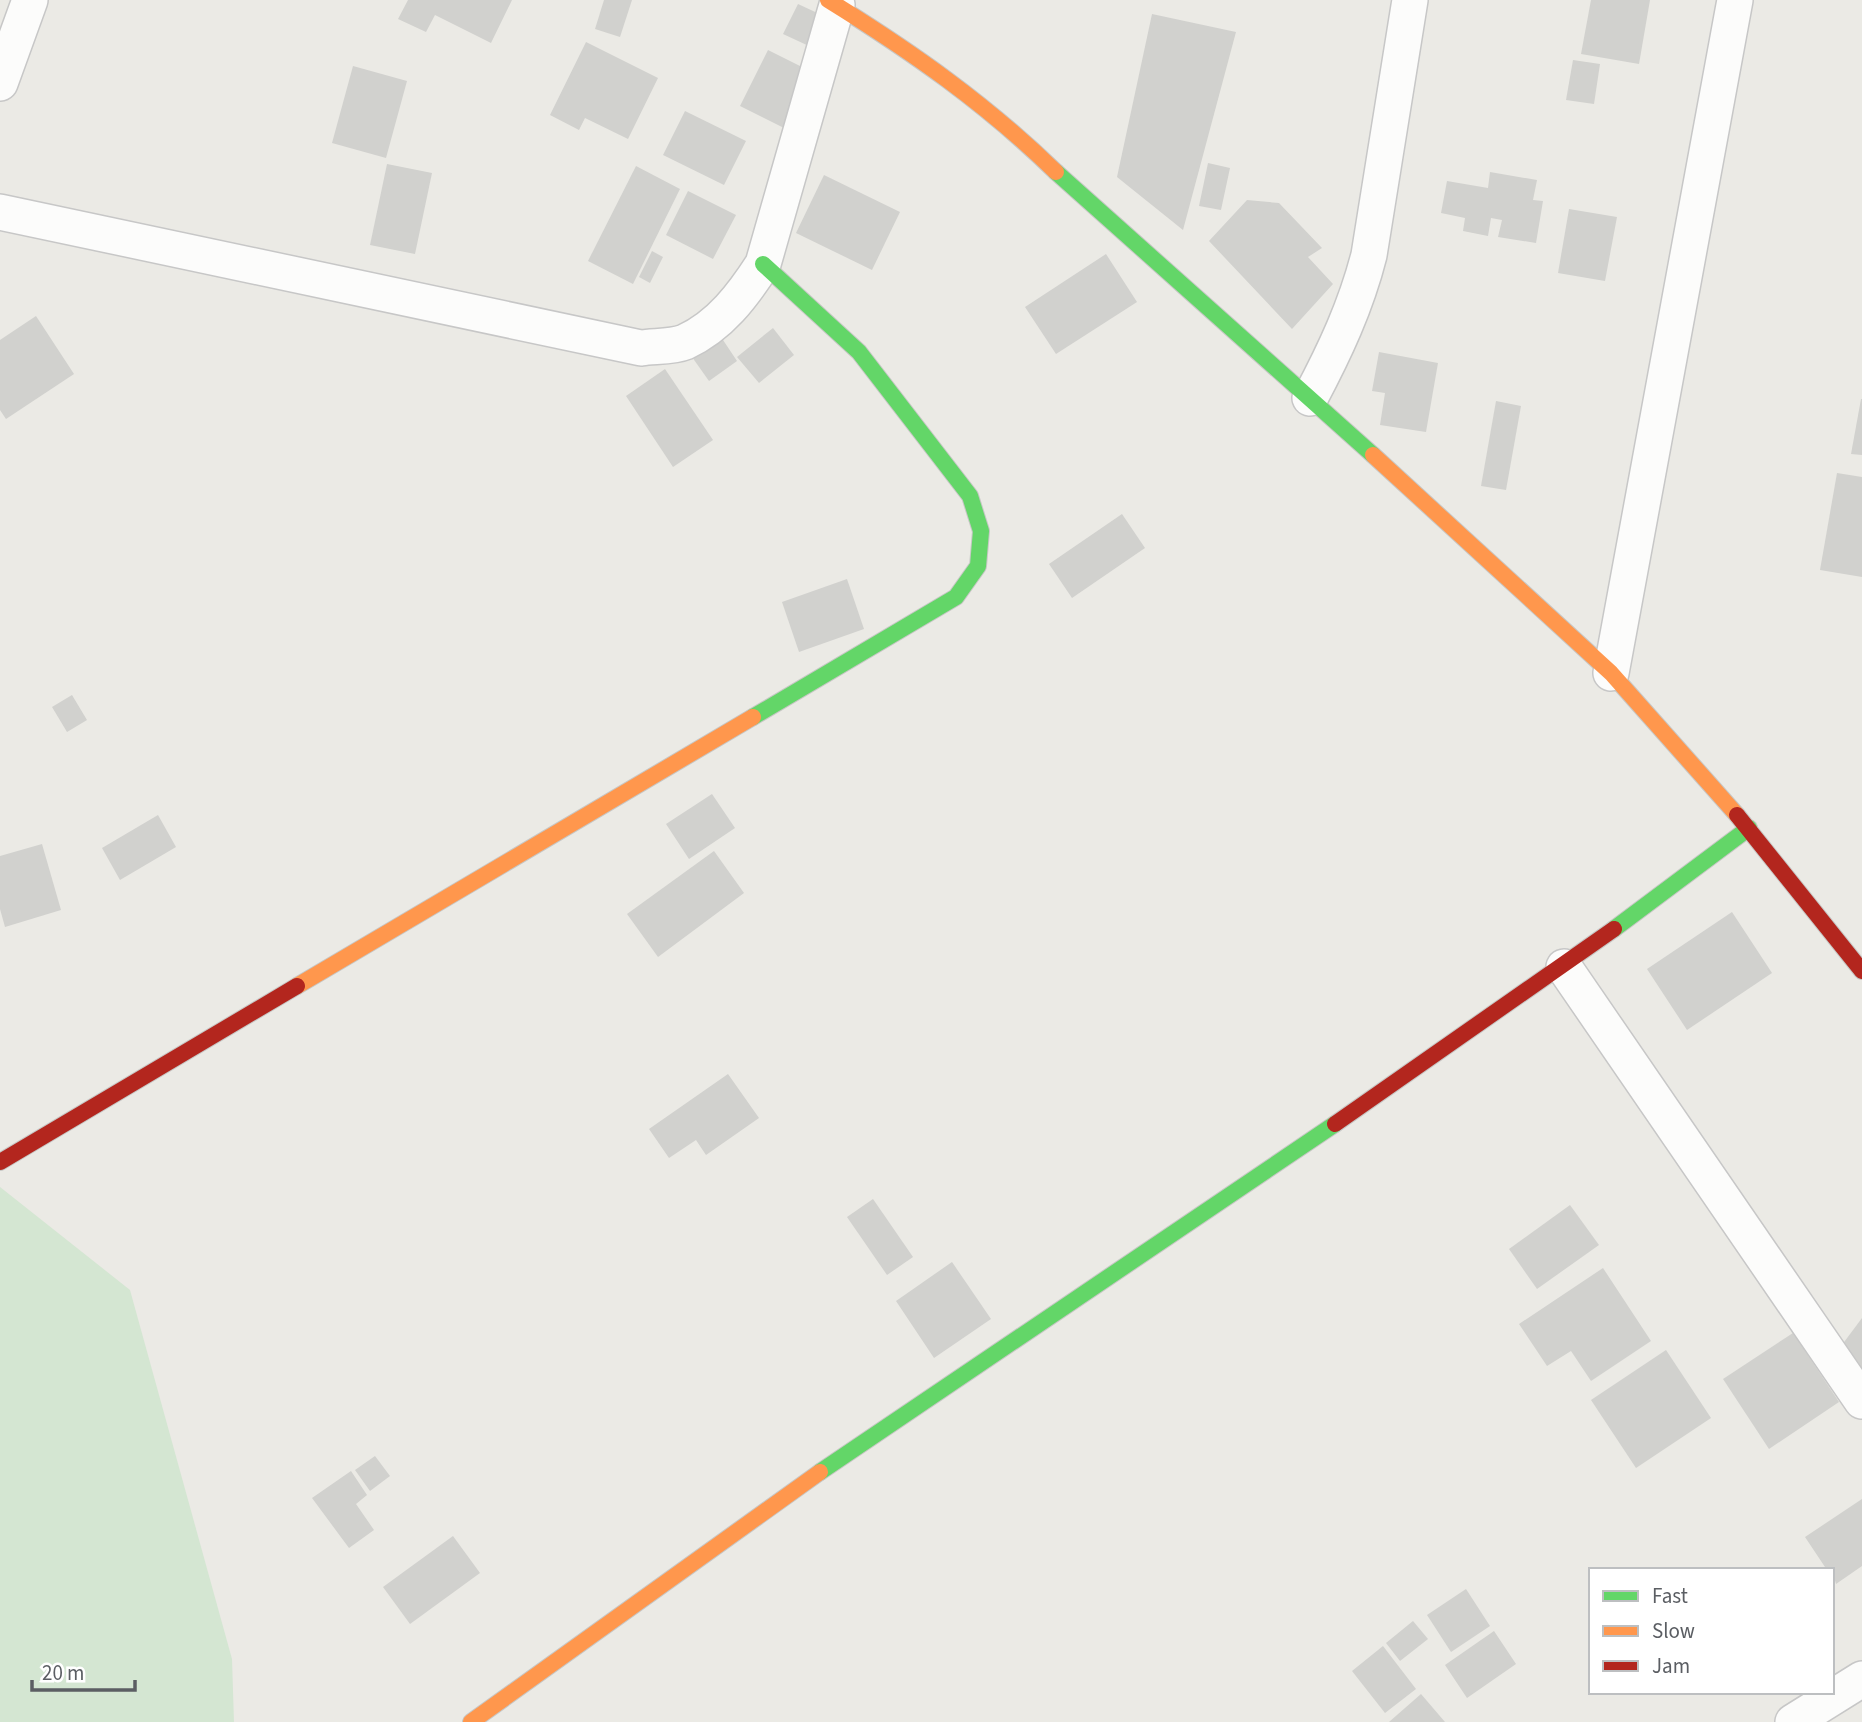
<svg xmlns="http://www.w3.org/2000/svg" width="1862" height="1722" viewBox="0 0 1862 1722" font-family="'Source Sans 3',sans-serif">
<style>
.green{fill:#d4e6d2}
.building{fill:#d1d1ce}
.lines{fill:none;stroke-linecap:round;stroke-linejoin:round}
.street-casing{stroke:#c7c7c7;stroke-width:38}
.fast-casing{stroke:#c7c7c5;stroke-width:18}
.slow-casing{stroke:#c7c7c5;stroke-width:18}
.jam-casing{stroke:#c7c7c5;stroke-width:18}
.street{stroke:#fcfcfb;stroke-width:35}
.fast{stroke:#63d668;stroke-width:16}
.slow{stroke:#ff974d;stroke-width:16}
.jam{stroke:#b3261e;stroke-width:16}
</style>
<rect width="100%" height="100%" fill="#ebeae5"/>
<!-- green -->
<polygon class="green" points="0,1187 130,1290 232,1659 234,1722 0,1722"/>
<!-- building -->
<g class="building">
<polygon points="408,0 512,0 491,43 435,15 426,32 398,19"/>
<polygon points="604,0 632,0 620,37 595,29"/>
<polygon points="1591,0 1650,0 1639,64 1581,54"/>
<polygon points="798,4 826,17 811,47 783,34"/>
<polygon points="1152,14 1236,32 1183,230 1117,177"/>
<polygon points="586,42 658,78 628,139 585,118 579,130 550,115"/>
<polygon points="768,50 812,72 784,128 740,106"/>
<polygon points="1573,60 1600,64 1594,104 1566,100"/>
<polygon points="353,66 407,81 386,158 332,143"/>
<polygon points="685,111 746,141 724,185 663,155"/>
<polygon points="1208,163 1230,168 1221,210 1199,206"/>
<polygon points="387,164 432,173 415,254 370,245"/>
<polygon points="636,166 680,189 633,284 588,261"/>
<polygon points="1490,172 1537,180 1533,200 1543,201 1536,243 1498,237 1502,220 1491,218 1488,236 1463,231 1465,218 1441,213 1447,181 1488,188"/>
<polygon points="824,175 900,212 872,270 796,233"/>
<polygon points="688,191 736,215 713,259 666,235"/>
<polygon points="1247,200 1279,203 1322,248 1308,257 1333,284 1292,329 1209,241"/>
<polygon points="1569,209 1617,217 1605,281 1558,273"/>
<polygon points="652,251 663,257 650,283 639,277"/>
<polygon points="1106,254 1137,302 1056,354 1025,307"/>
<polygon points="36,316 74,374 6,419 0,410 0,340"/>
<polygon points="773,328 794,355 759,383 737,357"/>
<polygon points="721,337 737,361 709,381 692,357"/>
<polygon points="1379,352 1438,363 1426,432 1380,425 1385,393 1372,391"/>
<polygon points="665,369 713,440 673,467 626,396"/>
<polygon points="1861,399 1862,399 1862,455 1851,454"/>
<polygon points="1496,401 1521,406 1506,490 1481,486"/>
<polygon points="1837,473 1862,477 1862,577 1820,570"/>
<polygon points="1122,514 1145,548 1072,598 1049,564"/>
<polygon points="847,579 864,629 799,652 782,602"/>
<polygon points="72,695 87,720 67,732 52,707"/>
<polygon points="712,794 735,828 689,859 666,824"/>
<polygon points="158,815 176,847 120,880 102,848"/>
<polygon points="42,844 61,910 5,927 0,909 0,856"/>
<polygon points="714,851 744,893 658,957 627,914"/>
<polygon points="1732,912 1772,973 1687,1030 1647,969"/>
<polygon points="728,1074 759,1118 706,1155 696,1140 669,1158 649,1129"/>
<polygon points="873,1199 913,1257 887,1275 847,1217"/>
<polygon points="1570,1205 1599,1245 1537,1289 1509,1249"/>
<polygon points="952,1262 991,1319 934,1358 896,1301"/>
<polygon points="1603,1268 1651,1341 1591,1381 1571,1351 1547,1366 1519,1324"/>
<polygon points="1862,1318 1862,1397 1824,1369"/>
<polygon points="1793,1333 1839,1402 1769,1449 1723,1379"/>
<polygon points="1666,1350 1711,1418 1636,1468 1591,1400"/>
<polygon points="375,1456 390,1476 370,1491 355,1470"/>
<polygon points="351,1471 367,1495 356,1504 374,1530 349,1548 312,1498"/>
<polygon points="1862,1499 1862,1566 1836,1584 1832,1570 1827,1570 1805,1537"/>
<polygon points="453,1536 480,1573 410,1624 383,1587"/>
<polygon points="1466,1589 1490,1626 1451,1652 1427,1615"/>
<polygon points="1413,1621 1428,1639 1400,1661 1386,1643"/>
<polygon points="1494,1631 1516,1664 1467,1698 1445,1665"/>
<polygon points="1383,1646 1416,1689 1385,1713 1352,1671"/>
<polygon points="1421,1694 1445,1722 1389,1722"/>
</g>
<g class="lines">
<defs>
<g id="street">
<polyline points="0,83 30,0"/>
<path d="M 0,212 L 641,348 C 654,346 673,347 685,342 C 720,326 743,295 763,264 L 837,5"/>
<path d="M 1310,398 C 1335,351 1356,306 1369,255 L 1410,0"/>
<polyline points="1611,673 1735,0"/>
<polyline points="1564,967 1862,1401"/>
<polyline points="1793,1722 1862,1679"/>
</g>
<g id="fast">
<polyline points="1056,172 1373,455"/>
<polyline points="753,717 956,597 978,566 981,531 970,496 859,352 763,264"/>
<polyline points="1614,929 1749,828"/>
<polyline points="820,1472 1335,1124"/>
</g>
<g id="slow">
<path d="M 828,0 C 912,52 985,103 1056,172"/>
<polyline points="1373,455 1611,673 1737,815"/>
<polyline points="297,986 753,717"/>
<polyline points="471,1722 820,1472"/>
</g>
<g id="jam">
<polyline points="1737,815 1862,971"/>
<polyline points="1335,1124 1614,929"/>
<polyline points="0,1162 297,986"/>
</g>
</defs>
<!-- street casing -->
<use href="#street" class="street-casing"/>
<!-- fast casing -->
<use href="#fast" class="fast-casing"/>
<!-- slow casing -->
<use href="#slow" class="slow-casing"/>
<!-- jam casing -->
<use href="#jam" class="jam-casing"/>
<!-- street -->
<use href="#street" class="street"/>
<!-- fast -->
<use href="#fast" class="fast"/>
<!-- slow -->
<use href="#slow" class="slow"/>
<!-- jam -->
<use href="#jam" class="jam"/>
</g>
<!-- legend -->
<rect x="1589" y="1568" width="245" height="126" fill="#ffffff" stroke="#bdbfc1" stroke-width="2"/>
<rect x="1603" y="1591" width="35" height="10" fill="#63d668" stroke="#bdbfc1" stroke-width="2"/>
<text x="1652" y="1603" font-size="21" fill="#5b5e63">Fast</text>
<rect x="1603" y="1626" width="35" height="10" fill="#ff974d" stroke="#bdbfc1" stroke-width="2"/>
<text x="1652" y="1638" font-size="21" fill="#5b5e63">Slow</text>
<rect x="1603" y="1661" width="35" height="10" fill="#b3261e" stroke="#bdbfc1" stroke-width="2"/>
<text x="1652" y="1673" font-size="21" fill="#5b5e63">Jam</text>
<!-- scale -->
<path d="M32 1680v10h103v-10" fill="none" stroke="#5b5e63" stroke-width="3.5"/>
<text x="42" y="1680" font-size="21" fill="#5b5e63" stroke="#ffffff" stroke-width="5" paint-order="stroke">20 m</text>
</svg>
